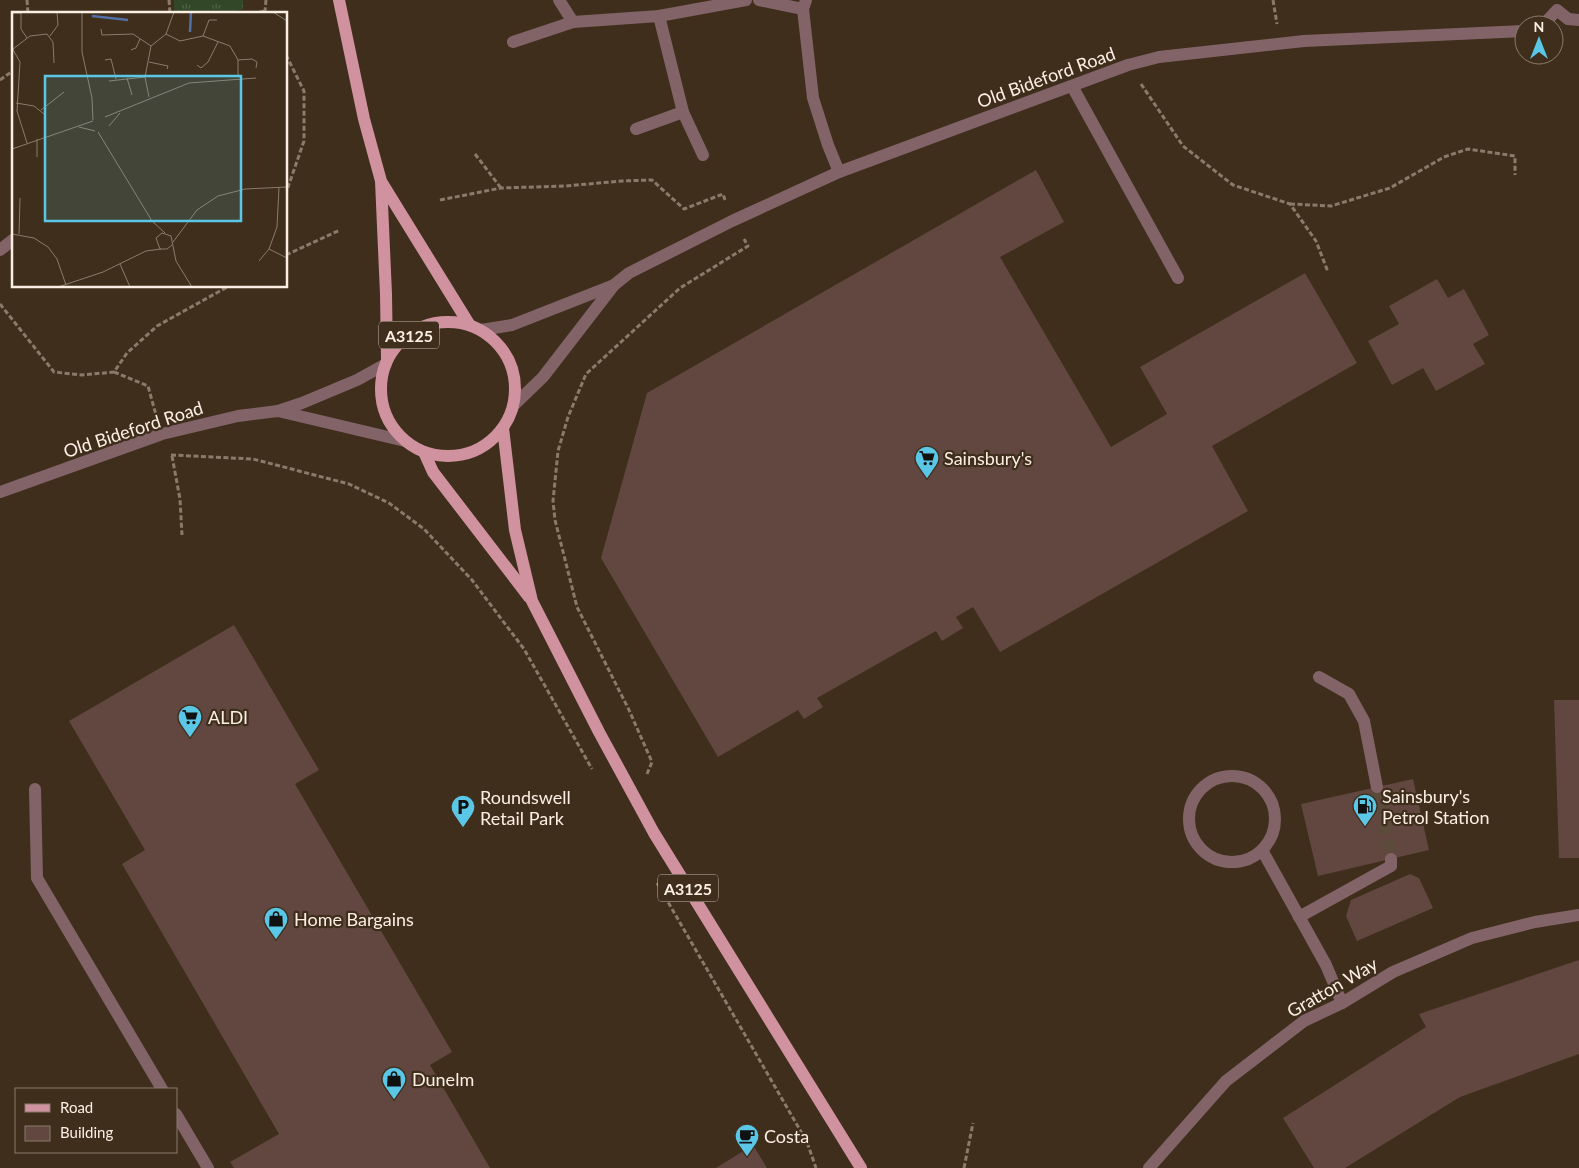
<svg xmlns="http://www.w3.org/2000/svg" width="1579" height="1168" viewBox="0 0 1579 1168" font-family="Lato,sans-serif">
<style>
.park{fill:url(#park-tufts)}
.building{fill:#61473f}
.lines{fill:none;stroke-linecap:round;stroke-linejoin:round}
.minor-tunnel{stroke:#5b4b3a;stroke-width:12;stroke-dasharray:12 6;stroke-linecap:butt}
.path{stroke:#897a6a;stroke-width:3;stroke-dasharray:5 2.5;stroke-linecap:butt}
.minor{stroke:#826368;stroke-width:12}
.major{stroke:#d0929e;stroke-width:12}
.labels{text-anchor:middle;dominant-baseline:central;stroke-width:4.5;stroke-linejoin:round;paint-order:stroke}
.shield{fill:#3f2e1c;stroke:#c3b5a8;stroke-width:1}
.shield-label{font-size:16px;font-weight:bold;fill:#fbefe4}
.street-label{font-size:18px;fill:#fbefe4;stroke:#3f2e1c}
.poi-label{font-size:18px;fill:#fbefe4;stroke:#3f2e1c;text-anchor:start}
.inset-river{fill:none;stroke:#536fa4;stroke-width:2.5}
.inset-road{fill:none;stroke:#8a7b6c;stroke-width:1}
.view{fill:#5bc7e7;fill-opacity:0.15;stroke:#5bc7e7;stroke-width:2.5}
.inset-edge{fill:none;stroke:#fbefe4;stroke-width:2.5}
</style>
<defs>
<pattern id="park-tufts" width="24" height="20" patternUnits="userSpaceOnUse" patternTransform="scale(1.25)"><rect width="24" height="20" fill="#314728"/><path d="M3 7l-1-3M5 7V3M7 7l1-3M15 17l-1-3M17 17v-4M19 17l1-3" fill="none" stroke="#506247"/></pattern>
</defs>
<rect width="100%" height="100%" fill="#3f2e1c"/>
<!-- park -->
<polygon class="park" points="174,0 243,0 243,9 222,14 174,14"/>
<!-- building -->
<g class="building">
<polygon points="1036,170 1064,222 1000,257 1111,447 1167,414 1140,367 1305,273 1357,363 1212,446 1248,511 1000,652 973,607 956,617 963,628 942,641 936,631 817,698 823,707 804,719 798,710 718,757 601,558 647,393"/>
<polygon points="1437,279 1448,298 1464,289 1489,335 1473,344 1485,364 1436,391 1423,368 1392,385 1368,341 1399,324 1389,306"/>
<polygon points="234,625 319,770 295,784 452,1052 430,1065 490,1168 234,1168 230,1162 279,1134 122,864 145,850 69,721"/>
<polygon points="1554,700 1579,700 1579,858 1559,858"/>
<polygon points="1413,779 1429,850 1318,876 1301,804"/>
<polygon points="1410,874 1419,878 1433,908 1357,941 1346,916 1351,900"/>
<polygon points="1579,960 1579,1054 1460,1097 1345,1168 1314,1168 1283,1118 1426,1027 1419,1014"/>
<polygon points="753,1145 767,1168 716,1168"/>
</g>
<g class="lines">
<!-- minor-tunnel -->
<polyline class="minor-tunnel" points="1377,787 1391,859"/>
<!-- path -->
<g class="path">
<polyline points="27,0 28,14"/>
<polyline points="169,0 170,14"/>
<polyline points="266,0 265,11 266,14"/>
<polyline points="1273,0 1277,24"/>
<polyline points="252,14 265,11"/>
<polyline points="286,55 304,91 304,141 286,193"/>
<polyline points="0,80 14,70"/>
<polyline points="1141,84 1183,146 1233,185 1290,204 1316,241 1328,272"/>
<polyline points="475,154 501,188"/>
<polyline points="440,200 501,188 565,186 622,181 652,180 684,209 723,194 725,200"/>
<polyline points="1290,204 1331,206 1390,188 1444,157 1468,149 1515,156 1515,175"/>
<polyline points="286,255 340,230"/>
<polyline points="0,304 54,372 82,375 114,372 127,353 157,326 229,286"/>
<polyline points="114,372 148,386 156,415"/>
<polyline points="171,455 253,459 349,484 389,503 424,529 472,580 524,649 592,769"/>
<polyline points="172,456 180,499 182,535"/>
<polyline points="647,774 652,762 629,710 577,607 555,520 553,501 558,451 568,417 586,374 680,288 748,246 744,239"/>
<polyline points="657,883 807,1142 816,1168"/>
<polyline points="964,1168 973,1123"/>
</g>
<!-- minor -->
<g class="minor">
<polyline points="559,0 573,22"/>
<polyline points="759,0 803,9"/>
<polyline points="806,0 803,9 813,98 828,145 839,172"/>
<polyline points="659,16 683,112 703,155"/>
<polyline points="1541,25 1545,23 1557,10 1568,19 1579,20"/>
<polyline points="513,42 573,22 659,16 746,0"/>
<polyline points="1072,86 1178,278"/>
<polyline points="636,129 683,112"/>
<polyline points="0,250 14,239"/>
<polyline points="481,330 512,325 614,285"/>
<polyline points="513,406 543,377 614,285 629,273 732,221 839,172 1128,65 1159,57 1304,41 1524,31"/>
<polyline points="278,411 405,441"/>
<polyline points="0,492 162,434 238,416 278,411 302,403 357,380 386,364"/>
<polyline points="1319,677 1349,694 1364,721 1377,787"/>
<circle cx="1232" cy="819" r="43"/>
<polyline points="35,789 37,878 162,1089"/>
<polyline points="1262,850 1326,965 1342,1003"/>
<polyline points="1299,917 1391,866 1391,859"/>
<polyline points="176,1114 208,1168"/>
<polyline points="1149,1168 1226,1081 1304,1021 1342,1003 1393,972 1472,938 1535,922 1579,915"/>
</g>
<!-- major -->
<g class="major">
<polyline points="339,0 364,119 381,181 386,294 387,359"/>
<polyline points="382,183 469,324"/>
<circle cx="448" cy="389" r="67"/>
<polyline points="503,428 515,530 532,601 599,732 654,833 861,1168"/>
<polyline points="424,452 433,472 529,597"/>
</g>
</g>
<!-- icons -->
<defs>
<symbol id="supermarket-pin" viewBox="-11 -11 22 30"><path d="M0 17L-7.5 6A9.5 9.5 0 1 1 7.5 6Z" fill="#5bc7e7" stroke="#3f2e1c"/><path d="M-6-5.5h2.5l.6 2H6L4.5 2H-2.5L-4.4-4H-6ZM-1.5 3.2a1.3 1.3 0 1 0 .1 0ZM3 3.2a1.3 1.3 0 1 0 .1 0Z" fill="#111"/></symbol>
<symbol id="fuel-pin" viewBox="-11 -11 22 30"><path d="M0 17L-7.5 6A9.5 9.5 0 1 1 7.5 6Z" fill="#5bc7e7" stroke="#3f2e1c"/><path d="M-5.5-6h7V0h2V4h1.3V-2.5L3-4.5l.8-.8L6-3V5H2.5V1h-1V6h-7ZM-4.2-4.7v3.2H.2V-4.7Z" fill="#111"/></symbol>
<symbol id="parking-pin" viewBox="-11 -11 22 30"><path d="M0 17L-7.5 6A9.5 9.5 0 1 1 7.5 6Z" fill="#5bc7e7" stroke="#3f2e1c"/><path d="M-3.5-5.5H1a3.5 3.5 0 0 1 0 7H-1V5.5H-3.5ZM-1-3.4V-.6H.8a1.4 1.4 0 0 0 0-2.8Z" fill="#111"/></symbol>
<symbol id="shop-pin" viewBox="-11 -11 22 30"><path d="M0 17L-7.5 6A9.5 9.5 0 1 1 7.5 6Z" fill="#5bc7e7" stroke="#3f2e1c"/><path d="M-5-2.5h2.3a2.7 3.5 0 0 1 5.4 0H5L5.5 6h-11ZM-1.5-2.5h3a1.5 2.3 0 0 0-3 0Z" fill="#111"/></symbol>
<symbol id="cafe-pin" viewBox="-11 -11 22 30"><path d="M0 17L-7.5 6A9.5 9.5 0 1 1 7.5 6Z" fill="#5bc7e7" stroke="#3f2e1c"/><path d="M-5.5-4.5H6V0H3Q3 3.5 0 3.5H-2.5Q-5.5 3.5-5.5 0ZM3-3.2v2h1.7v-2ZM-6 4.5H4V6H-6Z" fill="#111"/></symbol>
</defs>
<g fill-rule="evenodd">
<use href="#supermarket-pin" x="913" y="444" width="28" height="38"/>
<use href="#supermarket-pin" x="176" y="703" width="28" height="38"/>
<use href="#fuel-pin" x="1351" y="792" width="28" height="38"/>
<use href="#parking-pin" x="449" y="793" width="28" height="38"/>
<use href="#shop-pin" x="262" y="905" width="28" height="38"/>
<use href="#shop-pin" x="380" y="1065" width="28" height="38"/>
<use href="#cafe-pin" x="733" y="1122" width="28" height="38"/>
</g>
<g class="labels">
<!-- shield labels -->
<g class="shield">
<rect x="379" y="321.5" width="60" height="27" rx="4"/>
<rect x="658" y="874.5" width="60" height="27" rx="4"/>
</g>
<g class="shield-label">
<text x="409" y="335">A3125</text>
<text x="688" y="888">A3125</text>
</g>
<!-- street labels -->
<g class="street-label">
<text transform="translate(1046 77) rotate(-20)">Old Bideford Road</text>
<text transform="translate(133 429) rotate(-18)">Old Bideford Road</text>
<text transform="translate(1332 987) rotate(-30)">Gratton Way</text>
</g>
<!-- poi labels -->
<g class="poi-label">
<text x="944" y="458">Sainsbury's</text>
<text x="208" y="717">ALDI</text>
<text x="1382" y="796">Sainsbury's<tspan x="1382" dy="21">Petrol Station</tspan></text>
<text x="480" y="797">Roundswell<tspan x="480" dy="21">Retail Park</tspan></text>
<text x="294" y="919">Home Bargains</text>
<text x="412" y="1079">Dunelm</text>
<text x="764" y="1136">Costa</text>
</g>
</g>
<!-- overview -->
<g transform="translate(12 12)">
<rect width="275" height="275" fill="#3f2e1c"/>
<path class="inset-river" d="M 80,4 L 116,8M 178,20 L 179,0"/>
<path class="inset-road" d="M 70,0 L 70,40 L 80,86 L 81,108M 261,0 L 275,9M 0,1 L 9,1 L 9,17 L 15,26M 89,17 L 90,23 L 121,22 L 139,34M 154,22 L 168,29 L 191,24 L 218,34 L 226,48 L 226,65M 38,24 L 46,13 L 45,0M 191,24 L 197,8 L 205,8M 0,36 L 8,50 L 5,99 L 15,131M 1,37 L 18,24 L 35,22 L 41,30 L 42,51M 119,38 L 124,36 L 128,27M 93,48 L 99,47 L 104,67M 226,48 L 240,47 L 245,50 L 244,56M 137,50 L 156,54 L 155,57M 185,53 L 189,56 L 196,50 L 206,30M 115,66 L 120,83M 97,69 L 133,65M 137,85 L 133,65 L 139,34 L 154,22 L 162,0M 4,91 L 22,94 L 32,102M 29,98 L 52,80M 93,105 L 177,71 L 244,66M 97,114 L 108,101M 67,115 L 83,119M 86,120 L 140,209 L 153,221M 25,127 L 25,145M 0,137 L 81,109M 0,222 L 22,226 L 36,235 L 45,247 L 54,273M 7,222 L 8,186M 161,230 L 185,198 L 206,184 L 233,177 L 275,175M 160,233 L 155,237 L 148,237 L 144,226 L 150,221 L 159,224 L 164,249 L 180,275M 257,237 L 275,246M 247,249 L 257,237 L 265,215 L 267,175M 108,252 L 118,275M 46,275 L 91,260 L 134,239 L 149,237"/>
<path class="view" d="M 33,64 L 229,64 L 229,209 L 33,209 Z"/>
<rect width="275" height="275" class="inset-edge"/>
</g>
<!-- legend -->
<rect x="15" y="1088" width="162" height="65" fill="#3f2e1c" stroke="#8a7b6c"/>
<rect x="25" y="1104" width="25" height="8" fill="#d0929e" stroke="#8a7b6c"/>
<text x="60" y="1113" font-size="15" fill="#fbefe4">Road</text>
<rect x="25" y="1126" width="25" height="15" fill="#61473f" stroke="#8a7b6c"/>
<text x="60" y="1138" font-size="15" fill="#fbefe4">Building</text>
<!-- north arrow -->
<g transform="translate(1539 40)"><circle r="24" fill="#3f2e1c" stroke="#8a7b6c"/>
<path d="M0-4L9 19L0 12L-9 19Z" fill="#5bc7e7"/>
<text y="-8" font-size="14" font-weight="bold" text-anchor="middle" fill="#fbefe4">N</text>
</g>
</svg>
